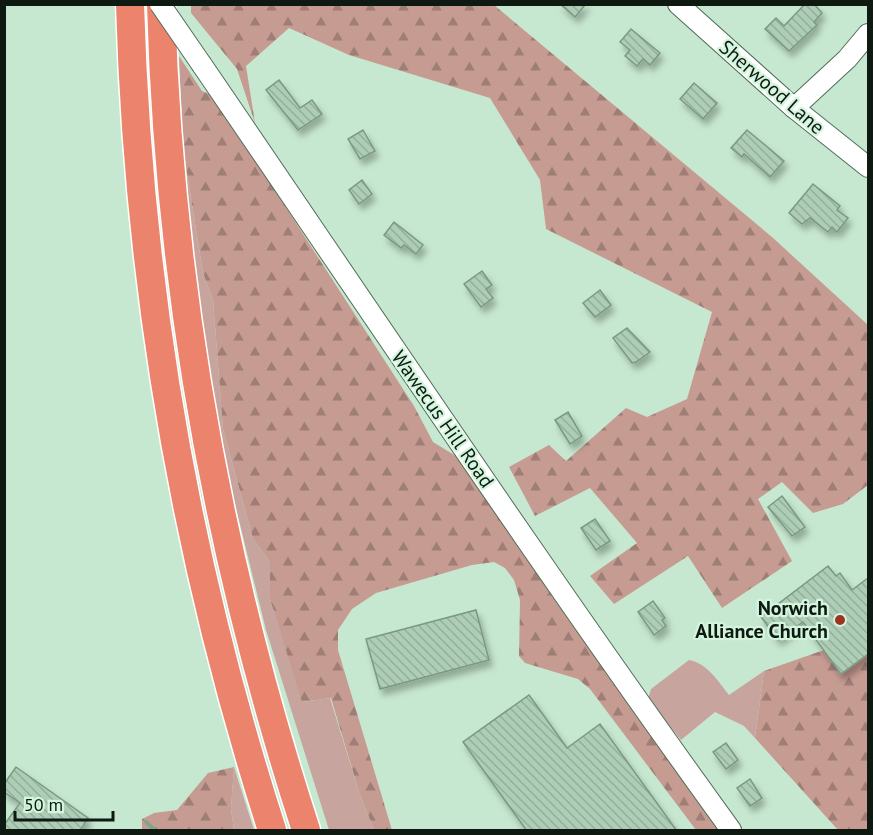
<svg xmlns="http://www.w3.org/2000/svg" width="873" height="835" viewBox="0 0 873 835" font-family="'PT Sans',sans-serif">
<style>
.green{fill:#c7a59e}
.forest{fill:url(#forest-firs)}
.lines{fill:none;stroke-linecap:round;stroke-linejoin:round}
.stream{stroke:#81a58c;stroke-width:4}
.building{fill:url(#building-back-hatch);stroke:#7a9983;stroke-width:1.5;filter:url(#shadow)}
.minor-casing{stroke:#506d59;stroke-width:22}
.highway-casing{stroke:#fff;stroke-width:31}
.minor{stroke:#fff;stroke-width:20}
.highway{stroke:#ec836d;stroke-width:28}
.minor-bridge-casing{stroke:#506d59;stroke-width:22;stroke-linecap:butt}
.minor-bridge{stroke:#fff;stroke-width:20}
.poi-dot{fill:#9d3420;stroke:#d4f5dd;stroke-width:2}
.labels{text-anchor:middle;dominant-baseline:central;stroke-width:4.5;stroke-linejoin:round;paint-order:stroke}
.street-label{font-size:20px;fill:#0d1911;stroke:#d4f5dd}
.poi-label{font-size:20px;font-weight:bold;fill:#0d1911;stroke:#d4f5dd;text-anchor:end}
</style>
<defs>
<pattern id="forest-firs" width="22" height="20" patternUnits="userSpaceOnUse" patternTransform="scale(1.5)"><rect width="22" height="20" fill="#c69b92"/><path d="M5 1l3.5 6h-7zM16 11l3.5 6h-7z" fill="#9f7e76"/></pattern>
<pattern id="building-back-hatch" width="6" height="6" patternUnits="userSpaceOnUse" patternTransform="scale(1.5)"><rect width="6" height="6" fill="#adcdb6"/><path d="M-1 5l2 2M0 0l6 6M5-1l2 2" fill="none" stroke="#94af9b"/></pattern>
<filter id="shadow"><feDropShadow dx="3.5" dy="6" stdDeviation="3" flood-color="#0004"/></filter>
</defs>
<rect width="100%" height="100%" fill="#c7e8d0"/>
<!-- green -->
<g class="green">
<polygon points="183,148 203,273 213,300 223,429 253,539 270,562 270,599 303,702 330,698 359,792 374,830 329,830 266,630 217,431 189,238"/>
<path d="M 689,660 C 707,663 718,681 729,695 L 764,671 L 755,738 L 744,726 L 715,712 L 681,740 L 648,699 L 651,689 Z"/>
<polygon points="234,767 254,830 234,830 231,809"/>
</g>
<!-- forest -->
<g class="forest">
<polygon points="191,5 494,5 772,237 868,325 868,485 843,504 813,513 782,482 758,499 792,561 722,608 688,556 614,604 590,576 637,543 590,488 535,516 509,467 549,445 566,461 626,408 647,417 687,399 712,312 546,229 540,180 490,98 349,55 289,28 246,66 255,123 237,69 191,13"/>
<polygon points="179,56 202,91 214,96 414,406 433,442 464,461 729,830 696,830 590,689 578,679 525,663 519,656 520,600 514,580 505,568 494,562 472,565 376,593 352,609 338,630 338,650 392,830 374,830 359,792 331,698 302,702 270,599 270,562 253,539 223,429 213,300 203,273 183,148"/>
<polygon points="824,650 841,674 868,654 868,830 838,830 755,738 764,671"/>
<polygon points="234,767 231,809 234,830 142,830 142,819 154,813 177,810 208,773"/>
</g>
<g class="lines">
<!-- stream -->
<polyline class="stream" points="146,822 155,830"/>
</g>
<!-- building -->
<g class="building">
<polygon points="560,4 586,4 575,17"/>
<polygon points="805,4 814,4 822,13 814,22 817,25 789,51 765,29 776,18 784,26"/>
<polygon points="631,29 660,53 650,65 643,59 637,66 625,56 630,50 620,42"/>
<polygon points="279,80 300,108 312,100 322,114 298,130 266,90"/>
<polygon points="694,83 717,103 703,119 680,99"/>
<polygon points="363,130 375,151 360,159 348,139"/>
<polygon points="747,130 784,161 770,177 744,154 742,157 731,148"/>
<polygon points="362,180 372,194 359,204 349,190"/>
<polygon points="813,184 840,206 837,210 848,218 837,232 832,227 828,232 810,218 802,224 789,213"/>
<polygon points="394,222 423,245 416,254 404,245 401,248 384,235"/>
<polygon points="482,271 492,285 486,289 493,298 481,307 464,284"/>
<polygon points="600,290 611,305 595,317 583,303"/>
<polygon points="627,328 650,352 636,362 632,363 613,338"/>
<polygon points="568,412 582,436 570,444 555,420"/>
<polygon points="782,496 805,527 792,536 768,507"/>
<polygon points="595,519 610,541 596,550 581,528"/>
<polygon points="828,566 836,576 840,573 852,590 868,578 868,654 841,674 803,622 778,640 761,617"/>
<polygon points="653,601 665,618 662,620 666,626 654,635 638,612"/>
<polygon points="476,610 489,660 380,689 366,639"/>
<polygon points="529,695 567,748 600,724 677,831 527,831 463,742"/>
<polygon points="726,743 738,760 726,769 713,752"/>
<polygon points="16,767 88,818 80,831 4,831 4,825 20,803 4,792 4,784"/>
<polygon points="750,779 762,798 750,806 737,788"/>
</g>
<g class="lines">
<defs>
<g id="minor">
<polyline points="678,4 794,108 868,167"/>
<path d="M 202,65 C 377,321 549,579 731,830"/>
<polyline points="794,108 847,59 868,34"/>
</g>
<g id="highway">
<path d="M 130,4 C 138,285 186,563 272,830"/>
<path d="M 161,4 C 169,286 219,563 306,830"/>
</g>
</defs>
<!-- minor casing -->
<use href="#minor" class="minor-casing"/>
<!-- highway casing -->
<use href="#highway" class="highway-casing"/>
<!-- minor -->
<use href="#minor" class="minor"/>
<!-- highway -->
<use href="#highway" class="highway"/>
<defs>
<polyline id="minor-bridge" points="160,4 202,65"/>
</defs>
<!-- minor-bridge casing -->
<use href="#minor-bridge" class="minor-bridge-casing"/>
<!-- minor-bridge -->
<use href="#minor-bridge" class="minor-bridge"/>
</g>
<!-- markers -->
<circle class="poi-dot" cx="840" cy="620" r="6"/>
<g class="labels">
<!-- street labels -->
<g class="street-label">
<text transform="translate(772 87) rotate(41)">Sherwood Lane</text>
<text transform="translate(443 419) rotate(55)">Wawecus Hill Road</text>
</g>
<!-- poi labels -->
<g class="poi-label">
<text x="828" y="608">Norwich<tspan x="828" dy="23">Alliance Church</tspan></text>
</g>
</g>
<!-- border -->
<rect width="873" height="835" fill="none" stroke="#0d1911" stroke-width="12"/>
<!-- scale -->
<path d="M15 811v9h98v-9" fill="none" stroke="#0d1911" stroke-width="3"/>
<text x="24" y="811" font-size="18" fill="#0d1911" stroke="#d4f5dd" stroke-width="4.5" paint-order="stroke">50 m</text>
</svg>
